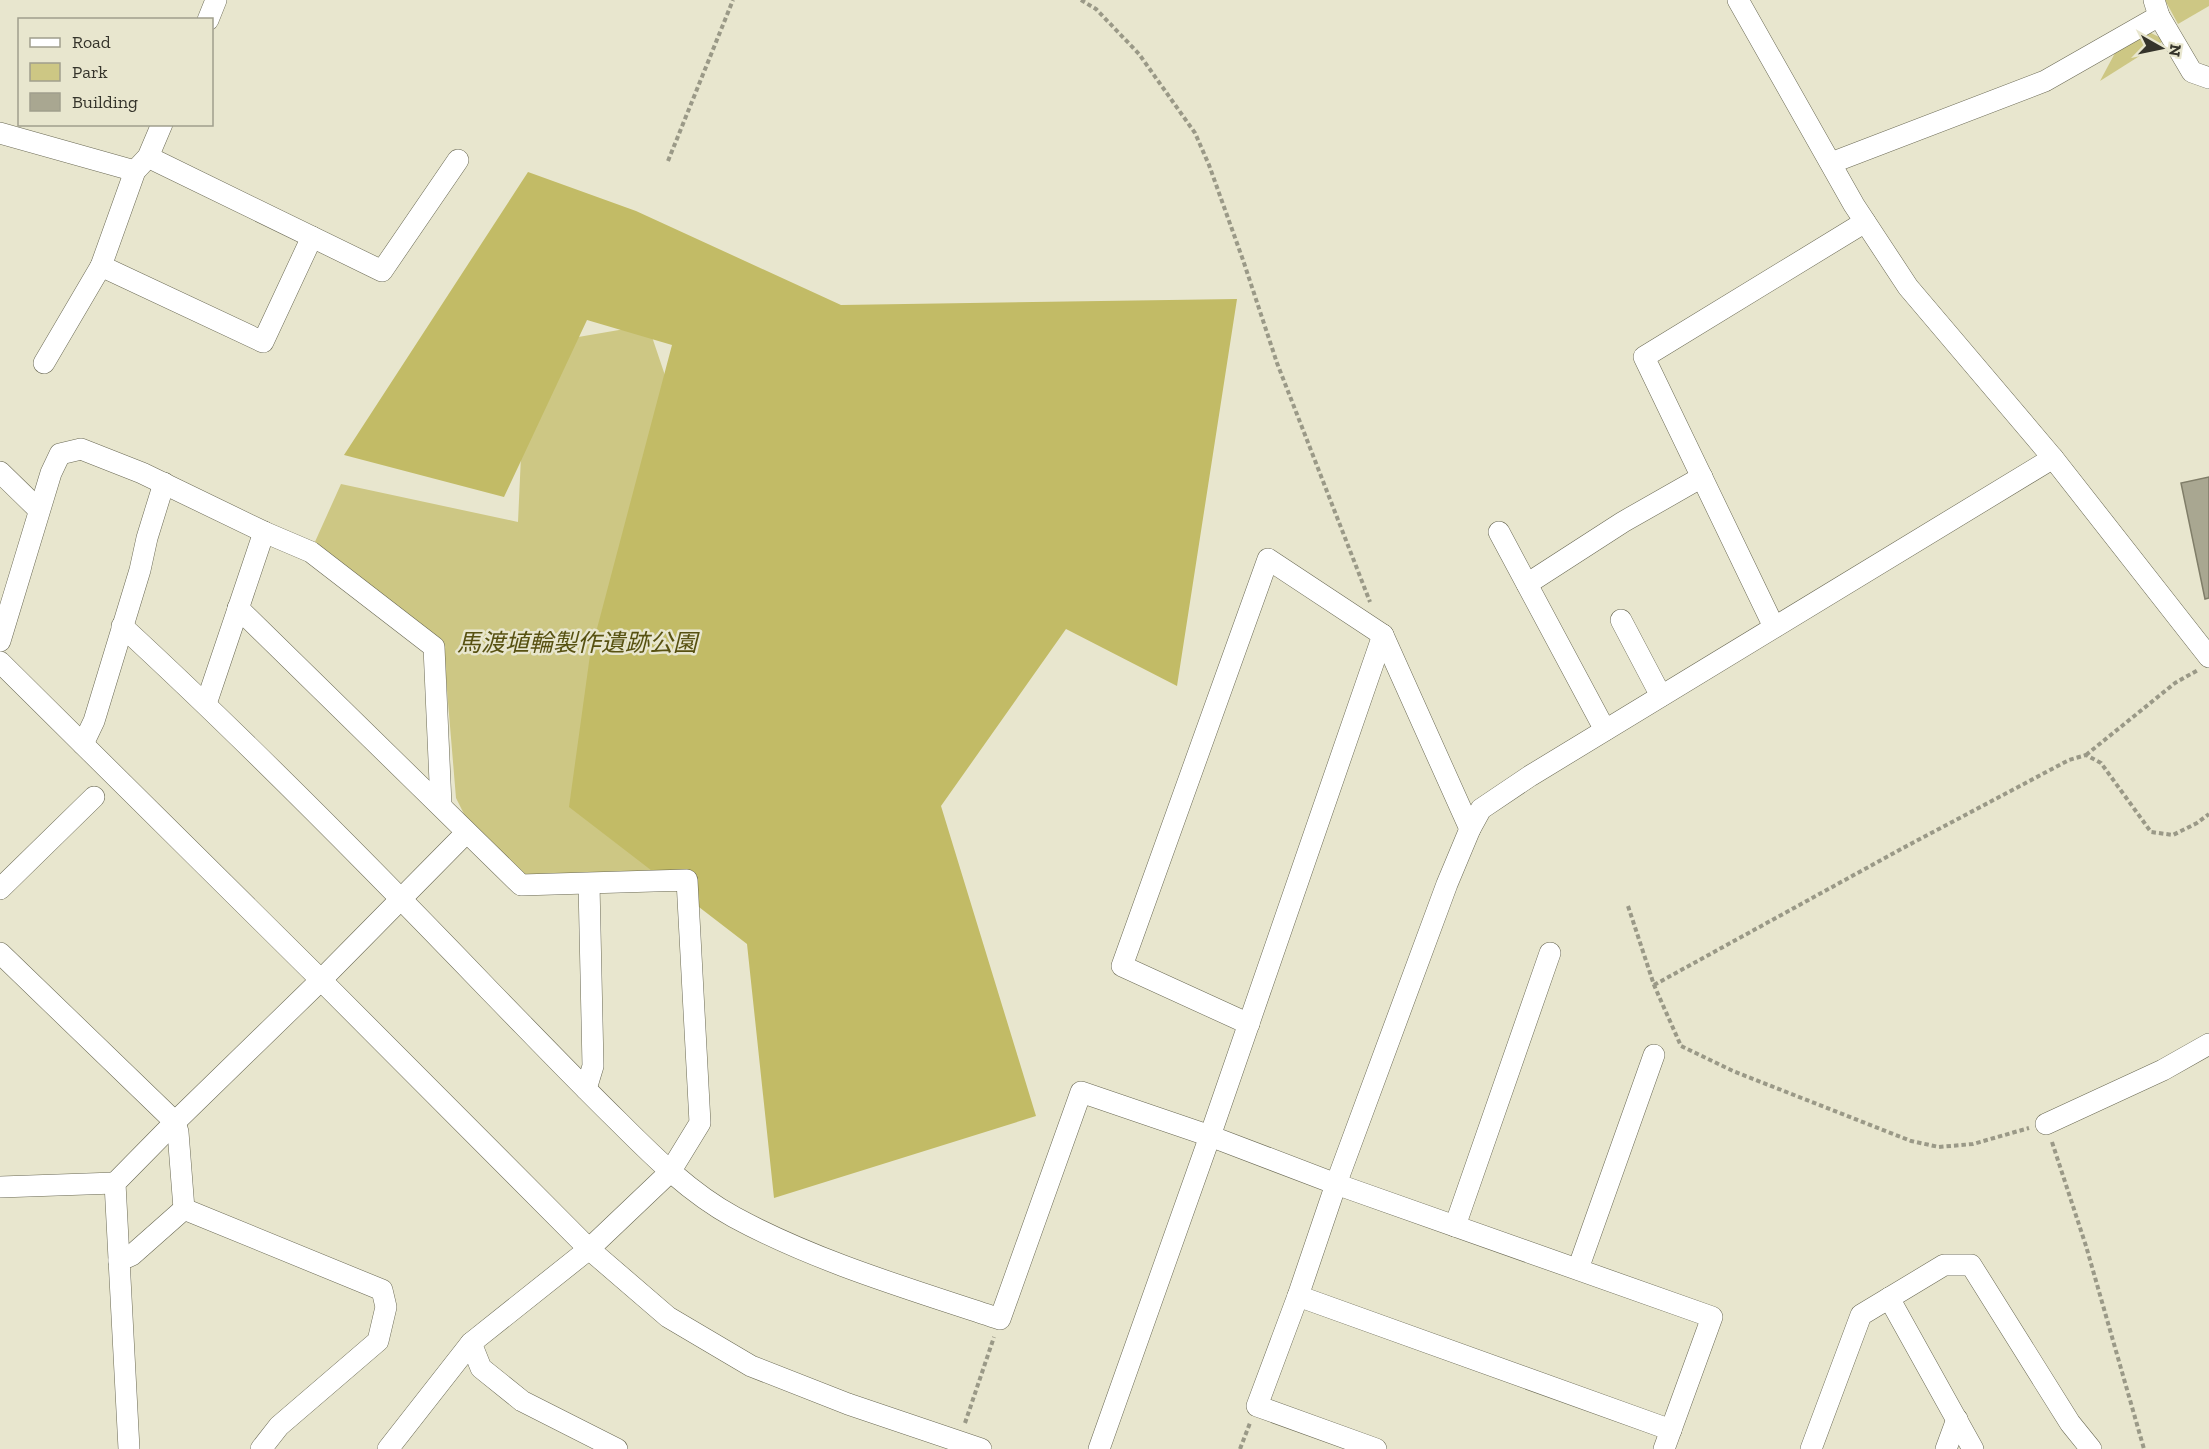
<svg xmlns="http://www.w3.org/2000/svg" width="2209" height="1449" viewBox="0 0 2209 1449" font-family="'Zilla Slab','Noto Sans JP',serif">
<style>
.green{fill:#cdc784}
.forest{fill:#c2bb66}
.building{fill:#a9a791;stroke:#807e69;stroke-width:1.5}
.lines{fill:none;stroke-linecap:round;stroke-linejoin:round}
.minor-casing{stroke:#6a6954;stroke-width:22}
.path{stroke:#9a9987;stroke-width:4;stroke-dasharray:4.5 3;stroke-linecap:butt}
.minor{stroke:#fff;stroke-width:21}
.labels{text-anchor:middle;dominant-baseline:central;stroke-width:5;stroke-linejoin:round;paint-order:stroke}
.park-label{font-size:24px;font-style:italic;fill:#575111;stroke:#e8e6ce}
</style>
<rect width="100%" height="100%" fill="#e8e6ce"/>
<!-- green -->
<g class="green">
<polygon points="2165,0 2209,0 2209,6 2178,24"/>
<polygon points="2147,31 2165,40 2100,81 2115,53"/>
<polygon points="648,325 703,488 711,867 548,878 524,874 465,816 456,798 443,642 314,544 341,484 518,522 526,346"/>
</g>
<!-- forest -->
<polygon class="forest" points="528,172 636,211 841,305 1237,299 1177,686 1066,629 941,806 1036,1116 774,1198 747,944 569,807 590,655 672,345 587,320 504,497 344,455"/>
<!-- building -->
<polygon class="building" points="2209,477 2209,598 2205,599 2181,483"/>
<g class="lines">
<defs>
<g id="minor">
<polyline points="1738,0 1854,205 1908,287 2053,458 2209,657"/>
<polyline points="2159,16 2192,72 2209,78"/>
<polyline points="208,20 216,0"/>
<polyline points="0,133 135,171"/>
<polyline points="148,157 382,271 458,160"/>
<polyline points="1831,163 2045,81 2159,16 2154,0"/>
<polyline points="101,266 263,342 312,237"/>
<polyline points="44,363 101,266 135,171 148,157 162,124"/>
<polyline points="0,472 39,510"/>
<polyline points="1499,532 1605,730"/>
<polyline points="1527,584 1623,522 1702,477"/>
<polyline points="238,608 521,885 687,880 700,1123 670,1172 589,1249 471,1343 388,1449"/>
<polyline points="1621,620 1661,696"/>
<path d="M 122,626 C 250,744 371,867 491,992 C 534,1036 576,1080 619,1122 C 654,1157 690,1193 734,1217 C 817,1262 910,1289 1000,1319 L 1081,1092 L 1210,1136 L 1336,1184 L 1712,1317 L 1664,1449"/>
<polyline points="1774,627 1644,357 1865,222"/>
<polyline points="0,641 51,473 60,454 81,449 142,473 264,532 311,552 434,647 441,805"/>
<polyline points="0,662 321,980 589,1249 668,1317 751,1366 848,1404 981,1449"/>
<polyline points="206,704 264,532"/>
<polyline points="83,744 94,721 140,570 147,538 164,483"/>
<polyline points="0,889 94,797"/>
<polyline points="0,953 175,1122 178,1132 184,1209 382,1290 386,1307 378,1341 279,1426 261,1449"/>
<polyline points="1249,1024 1122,966 1268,559 1383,635 1470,829"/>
<polyline points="586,1089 593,1066 589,884"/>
<polyline points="2046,1124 2163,1070 2209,1044"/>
<polyline points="0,1187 115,1183"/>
<polyline points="1455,1226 1550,953"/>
<polyline points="119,1261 132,1255 184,1209"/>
<polyline points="1578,1269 1654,1055"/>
<polyline points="1298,1296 1671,1430"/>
<polyline points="1889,1298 1973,1449"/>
<polyline points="471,1343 481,1368 522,1401 617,1449"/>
<polyline points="129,1449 115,1183 175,1122 321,980 466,833"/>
<polyline points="1099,1449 1210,1136 1383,635"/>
<polyline points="1376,1449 1257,1406 1298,1296 1336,1184 1447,884 1470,829 1481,809 1530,776 2053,458"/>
<polyline points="1811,1449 1861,1315 1944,1265 1971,1265 2070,1423 2091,1449"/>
<polyline points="1946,1449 1957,1419"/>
</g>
</defs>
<!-- minor casing -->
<use href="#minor" class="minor-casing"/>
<!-- path -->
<g class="path">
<polyline points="1081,0 1096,9 1139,54 1195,133 1209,165 1243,260 1277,363 1370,602"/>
<polyline points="668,161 733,0"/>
<polyline points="2086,755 2175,683 2198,670"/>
<polyline points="1628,906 1654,985 1681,1046 1733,1071 1911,1141 1939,1147 1973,1144 2029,1128"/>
<polyline points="1654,985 1903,848 2069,760 2086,755 2101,763 2151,832 2173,835 2197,823 2209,814"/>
<polyline points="2052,1142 2086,1246 2144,1449"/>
<polyline points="965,1423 994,1337"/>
<polyline points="1240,1449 1250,1423"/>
</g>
<!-- minor -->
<use href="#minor" class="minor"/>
</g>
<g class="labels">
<!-- park labels -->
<g class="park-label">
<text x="577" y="642">馬渡埴輪製作遺跡公園</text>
</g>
</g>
<!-- legend -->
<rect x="18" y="18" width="195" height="108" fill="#e8e6ce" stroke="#a09f8d" stroke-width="1.5"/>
<rect x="30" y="38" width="30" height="9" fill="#ffffff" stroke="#a09f8d" stroke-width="1.5"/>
<text x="72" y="48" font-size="18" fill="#35342b">Road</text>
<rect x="30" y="63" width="30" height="18" fill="#cdc784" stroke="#a09f8d" stroke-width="1.5"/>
<text x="72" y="78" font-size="18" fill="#35342b">Park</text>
<rect x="30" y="93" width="30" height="18" fill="#a9a791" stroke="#a09f8d" stroke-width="1.5"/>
<text x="72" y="108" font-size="18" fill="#35342b">Building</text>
<!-- north arrow -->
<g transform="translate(2161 48) rotate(99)" stroke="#e8e6ce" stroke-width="4.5" paint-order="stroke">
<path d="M0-4.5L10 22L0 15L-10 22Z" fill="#35342b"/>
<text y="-9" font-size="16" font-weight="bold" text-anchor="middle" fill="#35342b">N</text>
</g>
</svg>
